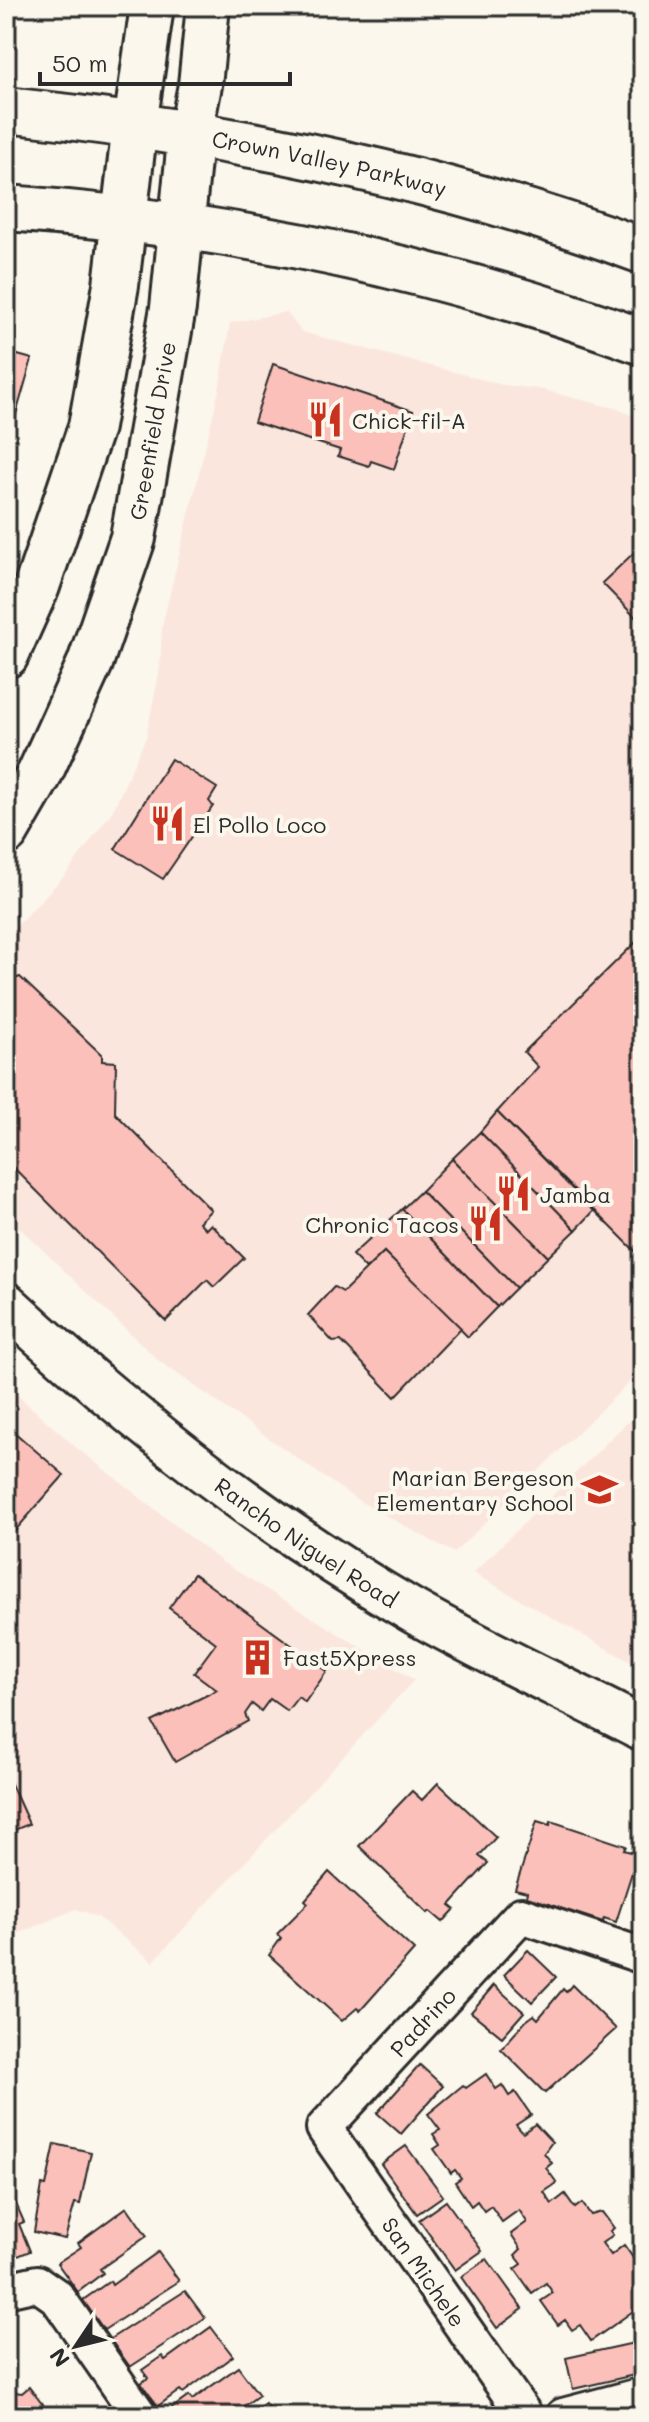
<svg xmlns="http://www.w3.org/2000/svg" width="649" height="2422" viewBox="0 0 649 2422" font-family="Mali,sans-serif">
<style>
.built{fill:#fbe6dd}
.building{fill:#fcc0ba;stroke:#2b2b2b;stroke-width:2}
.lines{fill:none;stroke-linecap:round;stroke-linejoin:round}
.minor-casing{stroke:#2b2b2b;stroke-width:40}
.tertiary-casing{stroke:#2b2b2b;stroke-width:48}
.secondary-casing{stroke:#2b2b2b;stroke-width:50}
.primary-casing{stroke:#2b2b2b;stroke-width:50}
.minor{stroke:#fbf7ec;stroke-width:34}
.tertiary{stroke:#fbf7ec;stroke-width:42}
.secondary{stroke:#fbf7ec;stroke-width:44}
.primary{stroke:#fbf7ec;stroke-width:44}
.labels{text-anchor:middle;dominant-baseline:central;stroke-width:8;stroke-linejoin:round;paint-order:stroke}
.street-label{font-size:22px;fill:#2b2b2b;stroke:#fbf7ec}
.poi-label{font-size:22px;fill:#2b2b2b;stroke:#fbf7ec;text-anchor:start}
</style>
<rect width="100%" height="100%" fill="#fbf7ec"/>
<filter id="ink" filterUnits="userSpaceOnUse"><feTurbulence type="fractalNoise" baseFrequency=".0125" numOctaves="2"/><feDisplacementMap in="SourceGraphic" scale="16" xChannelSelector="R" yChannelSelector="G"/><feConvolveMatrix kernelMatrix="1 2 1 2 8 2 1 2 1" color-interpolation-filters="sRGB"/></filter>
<g filter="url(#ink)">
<!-- built -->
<g class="built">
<polygon points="286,312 302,332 503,385 539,389 618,409 643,421 643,1369 454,1553 354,1498 159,1361 6,1215 6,937 67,873 113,810 146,737 160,668 162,626 219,390 230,323"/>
<polygon points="6,1385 77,1448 222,1562 414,1680 153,1962 98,1917 76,1909 6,1939"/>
<polygon points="643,1407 643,1669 473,1573"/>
</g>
<!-- building -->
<g class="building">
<polygon points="6,331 13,333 7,352 32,359 6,449"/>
<polygon points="273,364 413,411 394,469 371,461 369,466 338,456 340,450 254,422"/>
<polygon points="643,544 643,625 602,583"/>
<polygon points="171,759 217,788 209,801 213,806 163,879 115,849"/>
<polygon points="643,935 643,1259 497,1112 538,1067 524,1052"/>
<polygon points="20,977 102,1055 102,1061 116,1062 115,1113 211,1210 199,1222 206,1229 211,1224 244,1258 214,1287 207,1280 166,1321 6,1160 6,982"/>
<polygon points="497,1112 594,1211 576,1230 480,1132"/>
<polygon points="480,1132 576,1230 548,1257 452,1159"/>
<polygon points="452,1159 548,1257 516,1288 421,1191"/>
<polygon points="421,1191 516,1288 497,1307 402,1209"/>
<polygon points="402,1209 497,1307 468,1337 384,1252 366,1269 352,1255"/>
<polygon points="384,1252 461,1328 395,1397 341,1341 333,1342 308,1315 334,1287 343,1292"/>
<polygon points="6,1425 64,1475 6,1541"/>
<polygon points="194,1574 327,1671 305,1702 298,1697 287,1711 270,1699 261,1711 252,1704 245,1714 248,1721 175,1762 152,1722 217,1690 194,1673 216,1643 169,1608"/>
<polygon points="6,1773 29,1824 7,1833 10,1842 6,1844"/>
<polygon points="438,1783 496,1837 479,1856 488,1863 450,1905 455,1909 443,1922 430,1911 428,1913 359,1846 412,1791 422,1800"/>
<polygon points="537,1821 550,1825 551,1821 626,1846 624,1850 638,1854 616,1922 604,1918 603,1922 526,1897 527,1892 515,1889"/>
<polygon points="329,1872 414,1950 360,2011 357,2008 342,2021 269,1955 281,1938 277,1934 308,1903 305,1900"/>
<polygon points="528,1950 556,1977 532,2002 504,1975"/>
<polygon points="494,1985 524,2012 502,2037 471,2012"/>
<polygon points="572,1985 616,2029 545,2093 501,2049 526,2021 534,2015 538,2019 563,1989 566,1992"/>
<polygon points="420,2065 443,2086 401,2134 377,2113"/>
<polygon points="486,2074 496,2089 502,2085 509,2096 515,2092 531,2115 516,2125 523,2133 535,2124 552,2142 544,2153 552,2163 546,2168 557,2183 544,2192 552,2204 565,2194 575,2208 582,2203 591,2215 602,2212 614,2228 610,2231 613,2235 602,2243 611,2255 624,2245 640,2268 635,2271 643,2281 635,2287 643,2304 591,2341 580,2325 572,2330 565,2320 558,2325 541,2301 553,2293 546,2283 532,2293 515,2269 522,2264 515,2255 521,2249 511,2234 527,2222 519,2210 502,2222 491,2206 484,2211 477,2201 471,2206 455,2182 461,2178 455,2170 451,2173 434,2149 440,2145 433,2134 440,2130 428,2114 463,2085 466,2088"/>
<polygon points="55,2144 91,2152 80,2204 75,2203 65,2239 34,2232 42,2185 46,2186"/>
<polygon points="406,2146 443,2196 417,2214 381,2164"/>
<polygon points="6,2181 24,2222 19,2224 30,2251 6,2261"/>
<polygon points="446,2201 482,2251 455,2270 419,2220"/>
<polygon points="127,2207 147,2236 100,2269 103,2273 78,2292 57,2263 81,2247 78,2243"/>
<polygon points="158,2252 179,2281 104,2330 83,2300 110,2281 112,2285"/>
<polygon points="487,2259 523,2309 497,2328 461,2277"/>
<polygon points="185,2291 205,2318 130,2367 110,2339"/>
<polygon points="211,2327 233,2356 183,2393 180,2390 158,2406 141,2383 148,2378 142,2370 162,2356 165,2360"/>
<polygon points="643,2341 643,2373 573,2389 566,2358"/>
<polygon points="238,2367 259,2395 230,2416 170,2416 167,2412 189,2396 192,2400"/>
<polygon points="29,2387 46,2409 42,2412 45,2416 6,2416 6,2391 22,2393"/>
<polygon points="265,2403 274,2416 247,2416"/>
</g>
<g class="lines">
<defs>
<g id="minor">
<polyline points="6,2290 37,2283 57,2297 140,2416"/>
<path id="s1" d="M 525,2416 L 324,2128 L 521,1915 L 643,1956"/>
<polyline points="563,2416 643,2395"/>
</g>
<g id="tertiary">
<polyline points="135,125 152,6"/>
<polyline points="191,131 200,85 208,6"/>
<path id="s2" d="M 6,1304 C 130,1419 265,1525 411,1610 C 486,1653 566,1689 643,1729"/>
</g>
<g id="secondary">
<polyline points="6,655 37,586 91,427 116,285 135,125"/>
<path id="s3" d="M 6,832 L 39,775 L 90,663 L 133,538 L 173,308 L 191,131"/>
</g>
<g id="primary">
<path id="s4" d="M 6,110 C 224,132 437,175 643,251"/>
<path d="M 6,208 C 227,223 435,266 643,342"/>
</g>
</defs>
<!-- minor casing -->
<use href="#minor" class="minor-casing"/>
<!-- tertiary casing -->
<use href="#tertiary" class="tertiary-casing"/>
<!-- secondary casing -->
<use href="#secondary" class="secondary-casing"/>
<!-- primary casing -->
<use href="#primary" class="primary-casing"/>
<!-- minor -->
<use href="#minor" class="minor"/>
<!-- tertiary -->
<use href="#tertiary" class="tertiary"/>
<!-- secondary -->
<use href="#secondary" class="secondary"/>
<!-- primary -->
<use href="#primary" class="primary"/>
</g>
</g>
<!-- icons -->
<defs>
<symbol id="restaurant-bare" viewBox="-9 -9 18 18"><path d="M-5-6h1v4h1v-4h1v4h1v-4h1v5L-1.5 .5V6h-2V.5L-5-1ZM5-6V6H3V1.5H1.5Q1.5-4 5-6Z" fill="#c8321e" stroke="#fbf7ec" stroke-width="2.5" paint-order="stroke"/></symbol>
<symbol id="school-bare" viewBox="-9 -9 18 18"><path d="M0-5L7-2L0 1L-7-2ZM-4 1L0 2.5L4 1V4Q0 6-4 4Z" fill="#c8321e" stroke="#fbf7ec" stroke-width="2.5" paint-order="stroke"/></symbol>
<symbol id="building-bare" viewBox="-9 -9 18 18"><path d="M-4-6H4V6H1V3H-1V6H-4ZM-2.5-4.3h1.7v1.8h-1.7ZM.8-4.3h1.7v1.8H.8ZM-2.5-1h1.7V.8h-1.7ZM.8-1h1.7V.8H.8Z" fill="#c8321e" stroke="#fbf7ec" stroke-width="2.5" paint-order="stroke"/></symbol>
</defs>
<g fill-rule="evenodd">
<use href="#restaurant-bare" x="300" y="394" width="51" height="51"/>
<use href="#restaurant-bare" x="142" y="798" width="51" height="51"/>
<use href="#restaurant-bare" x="488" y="1168" width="51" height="51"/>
<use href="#restaurant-bare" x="460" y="1198" width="51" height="51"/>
<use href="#school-bare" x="574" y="1464" width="51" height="51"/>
<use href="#building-bare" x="232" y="1632" width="51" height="51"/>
</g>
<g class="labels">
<!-- street labels -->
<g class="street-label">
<text stroke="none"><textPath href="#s4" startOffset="328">Crown Valley Parkway</textPath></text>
<text stroke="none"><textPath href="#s3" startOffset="430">Greenfield Drive</textPath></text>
<text stroke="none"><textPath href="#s2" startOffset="384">Rancho Niguel Road</textPath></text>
<text stroke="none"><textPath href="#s1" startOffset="496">Padrino</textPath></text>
<text transform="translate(424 2272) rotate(55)">San Michele</text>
</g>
<!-- poi labels -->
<g class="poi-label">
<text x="352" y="420">Chick-fil-A</text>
<text x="193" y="824">El Pollo Loco</text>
<text x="540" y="1194">Jamba</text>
<text x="459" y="1224" text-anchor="end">Chronic Tacos</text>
<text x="574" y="1477" text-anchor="end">Marian Bergeson<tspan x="574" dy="25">Elementary School</tspan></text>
<text x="283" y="1657">Fast5Xpress</text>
</g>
</g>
<!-- margin -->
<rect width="649" height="2422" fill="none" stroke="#fbf7ec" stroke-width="32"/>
<rect x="16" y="16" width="617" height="2390" fill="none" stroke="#2b2b2b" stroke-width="3" filter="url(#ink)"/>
<!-- north arrow -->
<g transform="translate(76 2346) rotate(235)" stroke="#fbf7ec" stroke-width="6" paint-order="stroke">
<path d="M0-6L14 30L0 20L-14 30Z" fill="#2b2b2b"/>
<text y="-12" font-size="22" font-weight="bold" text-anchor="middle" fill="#2b2b2b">N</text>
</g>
<!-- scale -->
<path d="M40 72v12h250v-12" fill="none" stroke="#2b2b2b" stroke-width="4"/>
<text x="52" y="72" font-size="24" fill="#2b2b2b" stroke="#fbf7ec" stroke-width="6" paint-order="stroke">50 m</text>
</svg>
